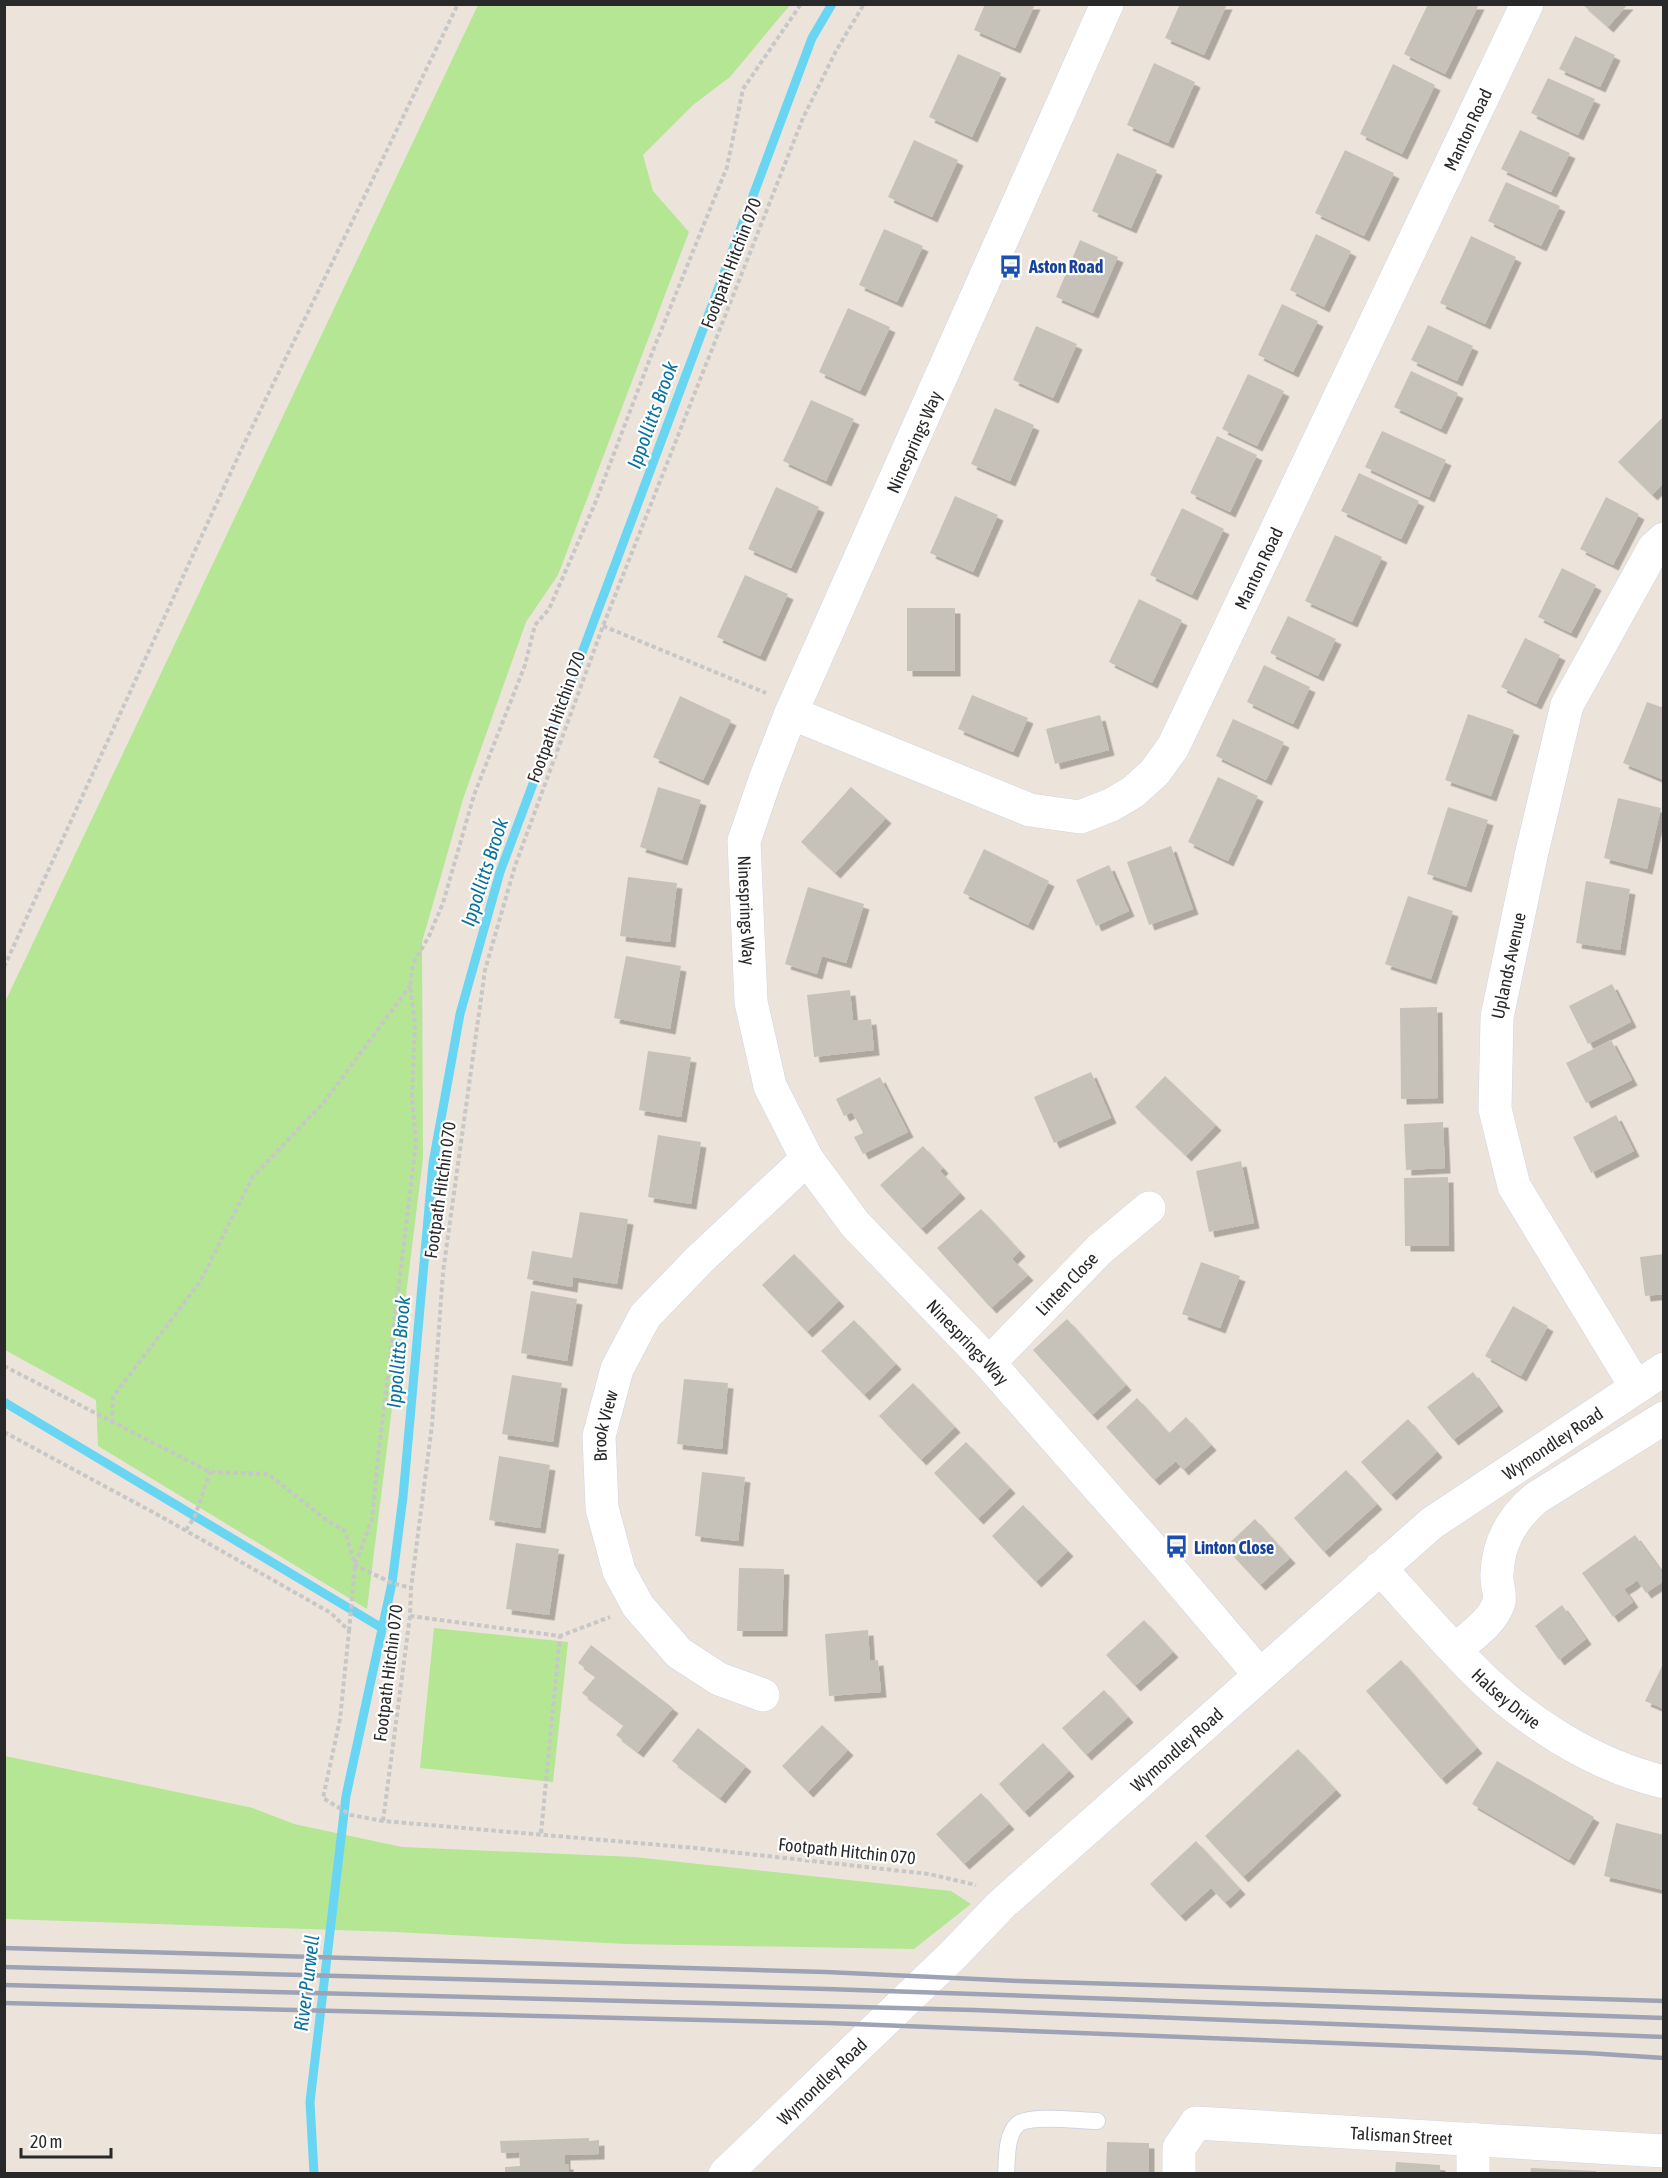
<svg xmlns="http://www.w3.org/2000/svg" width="1668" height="2178" viewBox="0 0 1668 2178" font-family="'Asap Condensed',sans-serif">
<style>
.green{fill:#b4e694}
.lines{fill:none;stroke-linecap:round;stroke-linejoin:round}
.stream{stroke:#68d6f3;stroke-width:9}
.building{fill:#c7c2b9;filter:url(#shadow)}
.lane-casing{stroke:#d0d4e3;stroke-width:18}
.street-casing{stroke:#d0d4e3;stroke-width:34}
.secondary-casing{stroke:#d0d4e3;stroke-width:34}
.path{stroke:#c7c7c7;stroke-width:4;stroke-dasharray:4.5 3;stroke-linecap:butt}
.lane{stroke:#fff;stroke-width:16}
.street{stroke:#fff;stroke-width:33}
.secondary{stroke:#fff;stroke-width:33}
.rail{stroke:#9da2b5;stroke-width:4.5}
.labels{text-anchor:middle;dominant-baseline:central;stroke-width:4.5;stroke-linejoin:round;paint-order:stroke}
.street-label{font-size:18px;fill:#292929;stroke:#fff}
.transit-label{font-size:18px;font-weight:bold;fill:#164399;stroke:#fff;text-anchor:start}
.water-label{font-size:20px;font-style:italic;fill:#08739f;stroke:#fff}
</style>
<defs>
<filter id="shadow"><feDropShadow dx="5.5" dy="5.5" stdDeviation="0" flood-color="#0004"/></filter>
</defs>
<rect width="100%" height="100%" fill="#ece4da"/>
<!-- green -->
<g class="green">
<polygon points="478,5 790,5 730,77 693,105 643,155 653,191 689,232 558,575 526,622 463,799 422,942 423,1158 367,1609 98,1446 96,1400 5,1350 5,1002"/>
<polygon points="434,1628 568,1642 553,1782 420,1768"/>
<polygon points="5,1756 253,1808 294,1824 402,1847 634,1857 951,1891 971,1904 914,1949 626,1944 395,1932 5,1919"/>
</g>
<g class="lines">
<!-- stream -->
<g class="stream">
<polyline points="4,1402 382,1628"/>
<polyline points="314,2174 310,2102 346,1796 392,1583 403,1497 433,1163 460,1014 500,872 812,38 832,4"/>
</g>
</g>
<!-- building -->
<g class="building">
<polygon points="985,4 1035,4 1015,48 974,30"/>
<polygon points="1180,4 1227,4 1204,55 1165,38"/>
<polygon points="1428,4 1479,4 1445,74 1404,54"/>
<polygon points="1582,4 1628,4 1608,27"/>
<polygon points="1575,36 1615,55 1600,87 1559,69"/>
<polygon points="958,54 1001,73 972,137 929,117"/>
<polygon points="1154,63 1195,82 1168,143 1127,125"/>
<polygon points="1393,64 1435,85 1402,154 1360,134"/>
<polygon points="1548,78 1595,99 1578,135 1531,113"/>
<polygon points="1520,130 1570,153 1551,192 1501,169"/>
<polygon points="914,140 958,160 932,217 888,197"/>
<polygon points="1345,150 1394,173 1364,236 1315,213"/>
<polygon points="1117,153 1157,170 1131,228 1092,211"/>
<polygon points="1506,182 1560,206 1541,246 1488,221"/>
<polygon points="884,229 923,246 897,302 859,285"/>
<polygon points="1316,234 1351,251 1324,307 1290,290"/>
<polygon points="1471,236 1516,257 1485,324 1440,303"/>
<polygon points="1080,240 1118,257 1093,313 1056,297"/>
<polygon points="1282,304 1318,321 1293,372 1258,355"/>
<polygon points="848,308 890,327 860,391 819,372"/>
<polygon points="1428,325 1473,346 1457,381 1411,360"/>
<polygon points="1036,326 1077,344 1053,398 1013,380"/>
<polygon points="1411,371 1458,393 1441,429 1394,407"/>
<polygon points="1248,374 1284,391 1257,446 1222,429"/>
<polygon points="811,400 854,419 826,481 783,461"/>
<polygon points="995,408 1034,425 1010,481 971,464"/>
<polygon points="1664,416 1664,483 1652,495 1618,462"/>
<polygon points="1382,431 1446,460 1429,497 1365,467"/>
<polygon points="1217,436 1257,455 1230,512 1190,493"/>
<polygon points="1359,473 1419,501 1401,539 1341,511"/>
<polygon points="776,487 819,507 791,568 748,549"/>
<polygon points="955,496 998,515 973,572 930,553"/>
<polygon points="1606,497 1639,514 1613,565 1580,549"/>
<polygon points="1182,508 1224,529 1192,595 1150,575"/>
<polygon points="1335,535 1382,557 1352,622 1305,601"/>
<polygon points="1562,568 1596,585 1571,633 1538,617"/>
<polygon points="745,575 788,594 760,656 717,637"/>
<polygon points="1139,599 1182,620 1152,683 1109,662"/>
<rect x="907" y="608" width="48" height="63"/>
<polygon points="1288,616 1336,639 1318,676 1270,653"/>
<polygon points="1525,638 1560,655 1536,704 1501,687"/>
<polygon points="1264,665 1310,687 1293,724 1247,702"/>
<polygon points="972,695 1028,718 1013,752 958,729"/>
<polygon points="680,696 731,720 703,780 653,757"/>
<polygon points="1647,702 1664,708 1664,780 1623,763"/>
<polygon points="1468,714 1514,730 1491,796 1445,780"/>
<polygon points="1100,715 1109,750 1055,764 1046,729"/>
<polygon points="1233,719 1284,742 1266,780 1216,756"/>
<polygon points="1218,777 1258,796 1228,861 1188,842"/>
<polygon points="658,787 701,800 682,860 640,847"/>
<polygon points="851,787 886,818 835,873 801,842"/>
<polygon points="1618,798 1661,808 1647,869 1604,858"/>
<polygon points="1448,807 1488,820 1466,887 1427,874"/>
<polygon points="1171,846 1193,909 1149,925 1127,862"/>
<polygon points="984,849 1049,881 1028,925 963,893"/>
<polygon points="1109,865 1129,911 1096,926 1076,880"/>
<polygon points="628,877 677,883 670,942 620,936"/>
<polygon points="1586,881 1630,889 1620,950 1576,943"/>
<polygon points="808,887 864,904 846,963 822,956 817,974 785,964"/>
<polygon points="1408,896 1453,911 1431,979 1385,964"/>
<polygon points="626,956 681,966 670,1029 614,1018"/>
<polygon points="1612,984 1631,1022 1588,1044 1569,1006"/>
<polygon points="850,990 853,1021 871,1019 874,1050 814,1057 807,995"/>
<polygon points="1437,1007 1438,1098 1401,1099 1400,1008"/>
<polygon points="1611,1040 1632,1080 1586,1103 1566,1063"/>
<polygon points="648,1051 691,1057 681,1117 639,1110"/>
<polygon points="1091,1072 1111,1118 1054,1143 1034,1097"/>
<polygon points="1165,1076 1216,1125 1186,1156 1135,1107"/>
<polygon points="880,1077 908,1132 863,1154 854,1137 863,1133 858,1123 852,1112 844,1116 836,1099"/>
<polygon points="1616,1115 1634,1151 1591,1173 1573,1137"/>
<polygon points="1443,1122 1445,1168 1406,1170 1404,1124"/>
<polygon points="658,1135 701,1142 691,1204 648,1197"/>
<polygon points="923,1146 943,1168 940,1171 960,1193 921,1229 880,1185"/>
<polygon points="1241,1161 1254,1223 1209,1232 1196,1171"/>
<polygon points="1448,1177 1449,1246 1405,1246 1404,1178"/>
<polygon points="981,1209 1020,1251 1012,1259 1028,1275 991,1308 937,1248"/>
<polygon points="580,1212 628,1219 617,1284 573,1277 572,1287 527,1279 532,1251 572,1258"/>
<polygon points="794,1254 839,1301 807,1332 762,1285"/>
<polygon points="1664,1254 1664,1294 1645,1296 1640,1257"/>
<polygon points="1201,1262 1240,1276 1220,1328 1182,1314"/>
<polygon points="531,1291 577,1299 567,1361 521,1353"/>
<polygon points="1513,1306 1548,1326 1521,1376 1485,1356"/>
<polygon points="1067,1319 1126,1385 1092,1415 1033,1350"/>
<polygon points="854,1320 896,1364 864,1395 821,1351"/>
<polygon points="1473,1372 1498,1406 1453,1440 1427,1407"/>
<polygon points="512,1375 562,1383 553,1442 502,1434"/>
<polygon points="684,1379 728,1383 722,1449 677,1444"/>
<polygon points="913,1383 955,1427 921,1460 879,1416"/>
<polygon points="1137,1398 1169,1433 1186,1417 1211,1445 1183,1470 1176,1461 1154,1480 1106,1427"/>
<polygon points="1408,1419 1437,1452 1391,1495 1361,1462"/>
<polygon points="966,1442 1010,1488 978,1519 934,1473"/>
<polygon points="499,1456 550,1465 540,1528 489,1520"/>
<polygon points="1346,1470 1377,1504 1324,1552 1294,1518"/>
<polygon points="702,1472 745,1477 738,1541 695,1536"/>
<polygon points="1023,1505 1068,1551 1036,1582 992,1536"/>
<polygon points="1255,1519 1290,1558 1260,1585 1225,1547"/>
<polygon points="1635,1535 1664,1575 1664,1581 1646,1593 1637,1580 1631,1585 1624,1589 1633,1602 1613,1617 1582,1573"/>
<polygon points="516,1543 559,1549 549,1615 506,1609"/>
<polygon points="739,1568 784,1569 782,1631 737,1631"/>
<polygon points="1562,1605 1586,1639 1559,1660 1535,1626"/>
<polygon points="1144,1620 1173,1652 1135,1686 1106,1655"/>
<polygon points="868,1630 870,1661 878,1660 881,1692 829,1696 825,1634"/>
<polygon points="591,1645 673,1708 638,1752 616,1735 624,1725 582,1693 596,1676 578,1663"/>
<polygon points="1401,1660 1477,1748 1441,1779 1366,1691"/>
<polygon points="1662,1666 1664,1667 1664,1709 1645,1701"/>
<polygon points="1104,1690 1128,1717 1086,1755 1062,1728"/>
<polygon points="822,1725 848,1750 808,1792 782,1766"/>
<polygon points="698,1728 746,1766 720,1798 672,1761"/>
<polygon points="1043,1743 1069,1771 1024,1812 999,1784"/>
<polygon points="1298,1749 1336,1790 1243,1877 1205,1836"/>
<polygon points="1497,1761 1594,1817 1569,1860 1472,1804"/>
<polygon points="981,1793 1009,1824 964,1864 936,1834"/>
<polygon points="1616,1823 1664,1835 1664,1890 1604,1876"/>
<polygon points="1196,1841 1240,1889 1225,1903 1211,1888 1180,1916 1150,1884"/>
<polygon points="589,2138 589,2141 599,2140 599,2154 565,2155 565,2164 568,2164 569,2174 505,2174 505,2167 520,2166 519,2152 501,2153 500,2141"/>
<polygon points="1107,2142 1149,2143 1149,2174 1106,2174"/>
<polygon points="1396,2162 1440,2165 1440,2174 1395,2174"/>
<polygon points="1531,2168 1596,2171 1596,2174 1530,2174"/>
</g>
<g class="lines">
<defs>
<path id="lane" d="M 1006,2174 C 1007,2159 1006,2134 1018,2124 C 1031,2114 1080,2121 1097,2121"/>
<g id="street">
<path id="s1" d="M 1107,4 L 791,713 L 766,777 L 744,841 L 751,1002 L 770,1086 L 807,1159 L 855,1224 L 989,1363 L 1164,1562 L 1260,1675"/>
<path id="s2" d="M 791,713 L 1030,810 L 1080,817 L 1111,805 L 1133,792 L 1155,772 L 1173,747 L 1527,4"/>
<path id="s3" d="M 989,1363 L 1100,1249 L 1149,1208"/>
<path id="s4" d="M 1636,1387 L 1514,1186 L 1495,1109 L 1497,1017 L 1531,856 L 1567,705 L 1654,548 L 1664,539"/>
<path id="s5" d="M 1380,1568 C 1411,1602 1441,1637 1473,1669 C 1524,1721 1593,1765 1664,1782"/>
<path d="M 1455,1650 C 1470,1637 1493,1622 1499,1602 C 1501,1593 1496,1584 1497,1574 C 1498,1542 1512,1518 1536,1498 L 1664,1418"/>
<path id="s6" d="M 763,1695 L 719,1679 L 679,1653 L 638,1606 L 619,1571 L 602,1508 L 599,1436 L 617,1369 L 645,1316 L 700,1259 L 807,1159"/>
<polyline points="1473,2139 1473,2174"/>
<path id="s7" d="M 1179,2174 L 1179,2148 L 1196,2123 L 1664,2151"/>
</g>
<g id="secondary">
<path id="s8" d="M 725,2174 L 952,1956 L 1002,1904 L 1432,1523 L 1664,1369"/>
</g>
</defs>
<!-- lane casing -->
<use href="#lane" class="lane-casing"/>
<!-- street casing -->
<use href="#street" class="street-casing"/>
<!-- secondary casing -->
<use href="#secondary" class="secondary-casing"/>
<!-- path -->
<g class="path">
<polyline points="603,626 766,693"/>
<polyline points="4,967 242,448 458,4"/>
<polyline points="4,1366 210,1472 268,1474 325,1519 345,1531 355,1565 392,1583 411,1588"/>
<polyline points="112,1423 113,1397 200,1282 252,1178 325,1101 410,986"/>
<polyline points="4,1432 160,1516 331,1613 349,1631 340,1719 323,1798 351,1815 383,1821 695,1848 929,1874 976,1885"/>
<polyline points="186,1530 195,1516 210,1472"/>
<polyline points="410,1616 560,1636 610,1617"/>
<polyline points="349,1631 355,1565 372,1519 378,1457 416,1143 412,1096 415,1023 410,986 413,964 429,936 443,903 474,795 525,665 535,625 549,609 594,506 654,348 727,167 743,89 801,4"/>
<polyline points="383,1821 410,1616 411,1588 432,1425 443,1272 485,970 515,866 603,626 803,118 836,51 864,4"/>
<polyline points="541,1833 560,1636"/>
</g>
<!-- lane -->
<use href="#lane" class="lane"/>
<!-- street -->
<use href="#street" class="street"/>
<!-- secondary -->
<use href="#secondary" class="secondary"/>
<!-- rail -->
<g class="rail">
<polyline points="4,1948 826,1972 1019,1981 1664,2001"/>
<polyline points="4,1967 827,1989 1664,2018"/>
<polyline points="4,1985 974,2010 1664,2037"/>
<polyline points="4,2003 828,2023 1587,2053 1664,2058"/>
</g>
</g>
<!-- icons -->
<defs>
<symbol id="bus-bare" viewBox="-9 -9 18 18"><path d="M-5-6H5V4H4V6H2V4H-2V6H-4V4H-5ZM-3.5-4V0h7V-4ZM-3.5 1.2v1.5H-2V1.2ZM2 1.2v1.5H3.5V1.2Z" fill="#1a4fb4" stroke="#fff" stroke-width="2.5" paint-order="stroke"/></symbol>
</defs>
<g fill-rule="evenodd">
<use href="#bus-bare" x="994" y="250" width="33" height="33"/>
<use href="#bus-bare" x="1160" y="1530" width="33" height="33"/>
</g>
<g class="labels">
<!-- street labels -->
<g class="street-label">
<text stroke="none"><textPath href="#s2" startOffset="1112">Manton Road</textPath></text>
<text transform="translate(731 263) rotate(-69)">Footpath Hitchin 070</text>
<text transform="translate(914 442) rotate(-66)">Ninesprings Way</text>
<text stroke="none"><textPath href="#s2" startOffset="626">Manton Road</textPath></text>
<text transform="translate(556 717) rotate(-70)">Footpath Hitchin 070</text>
<text stroke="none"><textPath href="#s1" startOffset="982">Ninesprings Way</textPath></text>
<text stroke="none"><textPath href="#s4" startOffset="459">Uplands Avenue</textPath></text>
<text transform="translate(440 1190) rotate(-82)">Footpath Hitchin 070</text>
<text stroke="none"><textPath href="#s3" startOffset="111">Linten Close</textPath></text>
<text stroke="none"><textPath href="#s1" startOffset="1486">Ninesprings Way</textPath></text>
<text stroke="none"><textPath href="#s6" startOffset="345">Brook View</textPath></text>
<text stroke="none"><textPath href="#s8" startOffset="1106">Wymondley Road</textPath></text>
<text transform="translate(388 1673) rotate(-83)">Footpath Hitchin 070</text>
<text stroke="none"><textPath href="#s5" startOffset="182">Halsey Drive</textPath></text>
<text stroke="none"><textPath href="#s8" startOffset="620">Wymondley Road</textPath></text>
<text transform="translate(847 1851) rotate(6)">Footpath Hitchin 070</text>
<text stroke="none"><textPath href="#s8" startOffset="134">Wymondley Road</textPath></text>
<text stroke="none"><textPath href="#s7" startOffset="262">Talisman Street</textPath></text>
</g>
<!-- transit labels -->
<g class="transit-label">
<text x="1029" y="266">Aston Road</text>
<text x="1194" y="1547">Linton Close</text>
</g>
<!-- water labels -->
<g class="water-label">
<text transform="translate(652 415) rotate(-70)">Ippollitts Brook</text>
<text transform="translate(484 872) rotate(-72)">Ippollitts Brook</text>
<text transform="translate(398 1352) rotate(-85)">Ippollitts Brook</text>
<text transform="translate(306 1983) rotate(-83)">River Purwell</text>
</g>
</g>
<!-- border -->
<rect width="1668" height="2178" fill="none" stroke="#292929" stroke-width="12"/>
<!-- scale -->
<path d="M21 2148v9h90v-9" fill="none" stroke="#292929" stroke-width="3"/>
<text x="30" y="2148" font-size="18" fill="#292929" stroke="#ffffff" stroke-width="4.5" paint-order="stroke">20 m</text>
</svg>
